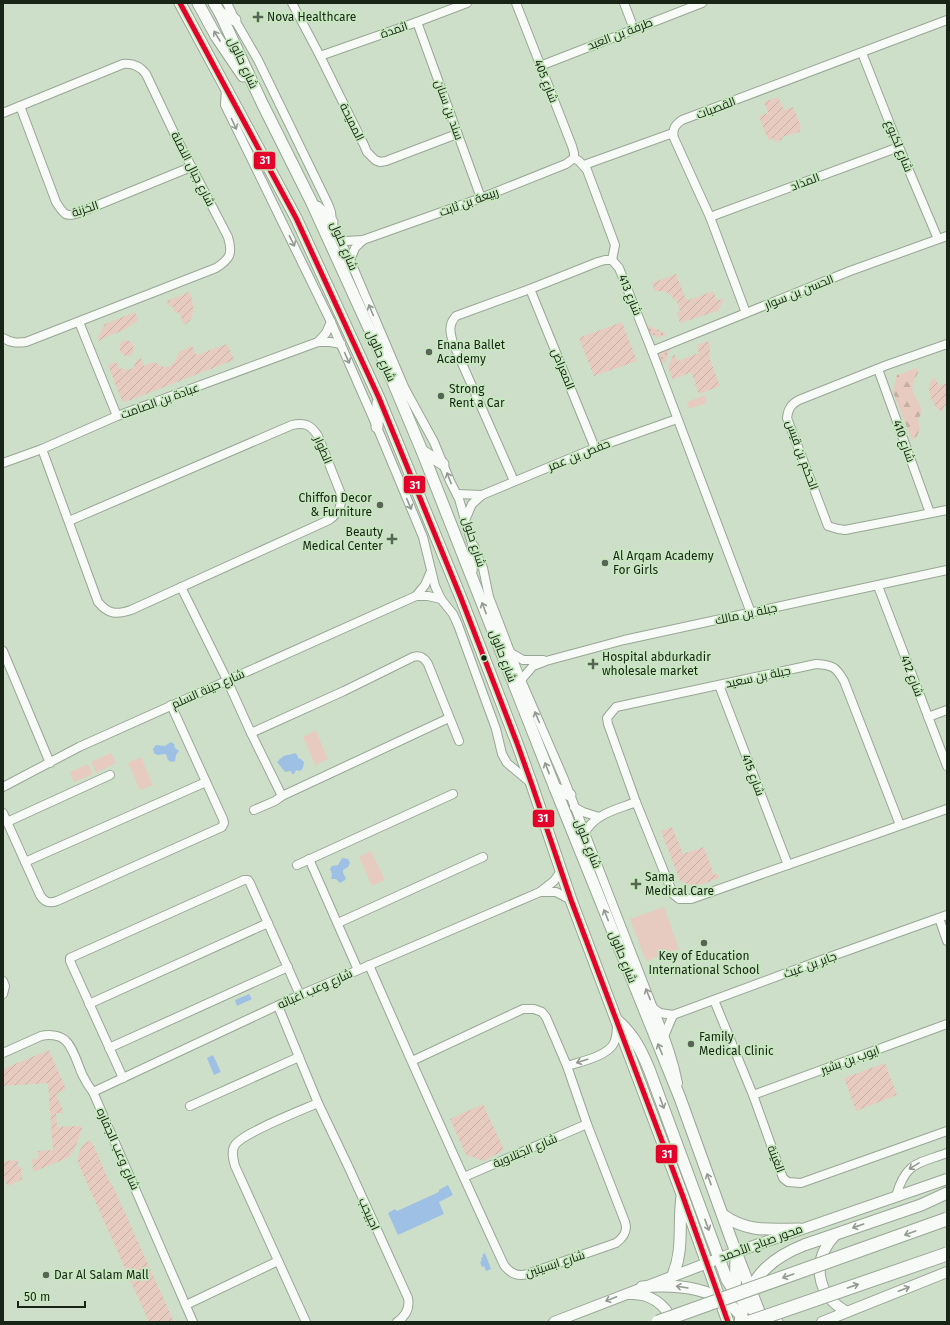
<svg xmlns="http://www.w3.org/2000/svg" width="950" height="1325" viewBox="0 0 950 1325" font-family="'Fira Sans',Cairo,sans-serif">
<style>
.grass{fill:url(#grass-dots)}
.forest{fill:url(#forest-firs)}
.garden{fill:url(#garden-furrows)}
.pitch{fill:#e7cbc0}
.water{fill:#9fc0e5}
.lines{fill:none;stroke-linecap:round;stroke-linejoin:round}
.minor-casing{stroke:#98a695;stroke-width:10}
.tertiary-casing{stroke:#98a695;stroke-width:12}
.secondary-casing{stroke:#98a695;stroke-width:13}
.minor{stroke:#f8faf7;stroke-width:8}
.tertiary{stroke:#f8faf7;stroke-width:10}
.secondary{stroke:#f8faf7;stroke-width:11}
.trunk-bridge-casing{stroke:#98a695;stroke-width:15;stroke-linecap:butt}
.trunk-bridge{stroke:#f8faf7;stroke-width:13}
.bus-1-casing{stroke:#c7e8bf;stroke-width:8}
.bus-1{stroke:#e4002b;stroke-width:5}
.oneway{stroke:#939a91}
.poi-dot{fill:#576554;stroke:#c7e8bf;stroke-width:1.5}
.bus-dot{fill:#182415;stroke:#c7e8bf;stroke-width:1.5}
.labels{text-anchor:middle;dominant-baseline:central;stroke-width:3.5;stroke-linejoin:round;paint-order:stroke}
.poi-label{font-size:12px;fill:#182415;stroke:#c7e8bf;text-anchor:start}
.street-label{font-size:12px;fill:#182415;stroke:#c7e8bf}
.line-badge{stroke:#c7e8bf;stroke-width:1.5}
.badge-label{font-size:11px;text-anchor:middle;font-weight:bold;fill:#fff}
</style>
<defs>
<pattern id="grass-dots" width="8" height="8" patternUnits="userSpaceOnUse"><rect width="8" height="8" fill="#e7cbc0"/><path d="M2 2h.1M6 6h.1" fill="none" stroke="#c5aea4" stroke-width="1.8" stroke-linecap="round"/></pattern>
<pattern id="forest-firs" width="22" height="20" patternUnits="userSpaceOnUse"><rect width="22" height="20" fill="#e7cbc0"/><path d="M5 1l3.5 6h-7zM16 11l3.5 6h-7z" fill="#c5aea4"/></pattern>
<pattern id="garden-furrows" width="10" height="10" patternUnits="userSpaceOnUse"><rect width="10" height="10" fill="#e7cbc0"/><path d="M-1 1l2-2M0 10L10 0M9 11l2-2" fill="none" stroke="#c5aea4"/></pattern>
</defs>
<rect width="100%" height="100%" fill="#cddfc8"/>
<!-- grass -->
<g class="grass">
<path d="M 647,325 L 663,332 L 666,335 C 657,340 647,335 647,325 Z"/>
<polygon points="668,346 670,348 665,363 661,363 658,357 660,351"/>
</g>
<!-- forest -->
<path class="forest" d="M 917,368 L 918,373 C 905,393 918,394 922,412 L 918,419 L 920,430 L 916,437 L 912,440 L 893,392 L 897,375 Z"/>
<!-- garden -->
<g class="garden">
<polygon points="778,97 784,110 793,107 801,127 799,132 782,137 783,139 775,142 773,138 768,140 759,116 768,113 764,102"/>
<path d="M 676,274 L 686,299 L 689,300 L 713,291 L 717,301 L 725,298 L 718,311 L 680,323 L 677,313 L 680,311 L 676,299 L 674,300 C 670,291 663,291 655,291 L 652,283 Z"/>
<path d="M 189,292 C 194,303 197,319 184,325 L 179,312 L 175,313 L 172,306 L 169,307 L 167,301 Z"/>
<path d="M 135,312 L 138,321 C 134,322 133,325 130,326 C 121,333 109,334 99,341 L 98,337 L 105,324 Z"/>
<polygon points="622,322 637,361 594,376 579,338"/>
<polygon points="123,340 130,341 133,345 134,351 130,356 125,356 120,352 120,344"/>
<polygon points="708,341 710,346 709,357 720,386 699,394 691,372 673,380 668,367 674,354 678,361 699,353 697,345"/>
<path d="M 227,344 L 234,360 L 125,402 L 122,401 L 108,365 L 116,362 L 119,368 L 128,370 L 133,368 L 137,360 L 141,358 L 144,366 L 154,362 C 157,363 160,366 163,367 C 172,369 177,358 179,352 L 192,346 L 196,355 Z"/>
<path d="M 935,378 L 939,386 L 947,383 L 947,405 L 944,406 L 943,410 L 941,411 C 933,408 922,382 935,378 Z"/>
<polygon points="672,827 683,854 704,847 714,875 718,874 719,878 694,887 680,881 661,831"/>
<polygon points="49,1050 66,1089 56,1094 64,1113 56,1113 57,1127 81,1126 82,1129 75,1148 69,1157 33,1172 32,1159 38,1159 38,1151 53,1150 48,1083 3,1086 3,1069"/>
<polygon points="885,1063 897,1095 856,1111 844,1078"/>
<polygon points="483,1104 504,1150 484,1161 466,1155 450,1119"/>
<path d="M 87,1141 L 92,1142 L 110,1183 L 112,1184 L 174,1322 L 149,1322 L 78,1163 C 77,1155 81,1145 87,1141 Z"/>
<polygon points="18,1160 18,1167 21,1167 22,1179 11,1185 7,1185 3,1176 3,1161"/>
</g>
<!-- pitch -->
<g class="pitch">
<polygon points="705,395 707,403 689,409 687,402"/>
<polygon points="316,731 328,759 315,765 303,737"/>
<polygon points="111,753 116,763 96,773 91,762"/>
<polygon points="141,757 153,785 140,790 128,763"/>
<polygon points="88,764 93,774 74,782 70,772"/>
<polygon points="371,851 385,880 372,886 359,857"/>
<polygon points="664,907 679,949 646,961 630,919"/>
</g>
<!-- water -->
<g class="water">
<polygon points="171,742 174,744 175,748 179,751 176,755 175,761 171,762 168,760 166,754 157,755 154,753 153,749 156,745 165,746"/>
<path d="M 295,753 L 298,756 L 298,758 L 301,759 L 304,762 L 303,768 L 300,771 L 296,770 L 294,774 L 292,774 L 291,771 L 285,772 L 277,762 C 279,761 279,759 281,758 C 285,754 291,755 295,753 Z"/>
<polygon points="342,858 348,859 350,863 348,867 343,870 343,873 346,878 345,880 340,883 336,879 331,879 332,874 330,869 332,866 338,865"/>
<polygon points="249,994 252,999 237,1006 235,1000"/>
<polygon points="213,1055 221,1072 214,1075 207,1058"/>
<polygon points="448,1185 453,1195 439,1202 444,1214 398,1235 388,1213 395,1209 397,1211 439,1192 439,1190"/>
<polygon points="485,1253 491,1269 486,1271 484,1266 482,1267 480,1262 482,1261 481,1258 483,1257 482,1255"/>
</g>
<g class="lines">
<defs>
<g id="minor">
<path d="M 227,3 L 235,20 L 258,60 L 328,204 L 331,212 L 332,222 L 339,239 L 350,260 L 405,389 L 434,442 L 450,481 L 459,499 L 473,547 L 483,568 L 489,597 L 521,680 L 564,779 L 653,1008 C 664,1033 673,1057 678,1083"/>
<polyline points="292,3 320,56 364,145 367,152 375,160 380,162 386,161 457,134"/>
<polyline points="516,3 572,146 574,153 574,158"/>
<polyline points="624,3 634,29"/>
<polyline points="417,22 481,198"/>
<polyline points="862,53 899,147 938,239"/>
<polyline points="320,56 417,22 467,3"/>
<polyline points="540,66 702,3"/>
<polyline points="226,88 225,105 331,322 377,427 423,537 435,586 441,599 453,614 458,625 496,729 502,754 507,763 532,784"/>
<path d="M 20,106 L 56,202 C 64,215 66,218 81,212 L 191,167"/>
<path d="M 3,113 L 123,64 C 133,63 140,66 146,74 L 175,135 L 228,237 C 233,254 230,259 216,268 L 26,342 C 17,343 11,343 3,338"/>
<polyline points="574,158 579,161 587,170 615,245 612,260"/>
<polyline points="584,165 673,133"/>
<polyline points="710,217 899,147"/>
<polyline points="339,239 346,241 363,240 481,198 566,164 574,158"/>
<polyline points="350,260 355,248 363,240"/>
<polyline points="612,260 619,268 652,351 751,613"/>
<polyline points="530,289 595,448"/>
<path d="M 746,313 L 710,217 L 674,138 C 672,129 675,125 682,120 L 947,20"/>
<polyline points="79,322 117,416"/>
<polyline points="318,342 326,333 331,322"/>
<path d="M 947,344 L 887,365 L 799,400 C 791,404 788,409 787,418 L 828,526 L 838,529 L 845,530 L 947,510"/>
<polyline points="652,351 850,271 947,236"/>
<polyline points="878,369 930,513"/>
<path d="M 42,449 L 98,602 C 108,614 116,615 131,610 L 329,520 C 339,513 342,506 341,494 L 318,436 C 311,425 305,422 292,425 L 69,521"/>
<polyline points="3,463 42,449 117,416 318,342 330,342 341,344"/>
<path d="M 514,481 L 453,343 C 450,332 448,325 456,316 L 530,289 L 598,262 L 605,260 L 612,260"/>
<polyline points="457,494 482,495"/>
<polyline points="466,518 472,504 482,495 595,448 677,419"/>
<polyline points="878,586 947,766"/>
<polyline points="181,587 227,680 251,733 282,796"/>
<polyline points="416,596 425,585 431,571"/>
<polyline points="3,651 50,763"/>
<polyline points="511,653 523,660 543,660"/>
<polyline points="521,680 533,666 546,661 624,640 947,570"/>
<polyline points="719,685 788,865"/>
<polyline points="928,717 947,710"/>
<path d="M 251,733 L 344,691 L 413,657 C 420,655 424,657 428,664 L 459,741"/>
<polyline points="3,787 79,747 416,596 428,596 441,599"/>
<polyline points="574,807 583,812 599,817"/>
<polyline points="254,810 275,801 282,796 449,718"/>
<path d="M 3,813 L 40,895 C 44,902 49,904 57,901 L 222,827 L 224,823 L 223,819 L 171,705"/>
<polyline points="7,822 110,775"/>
<path d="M 900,825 L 844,681 C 836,667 833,665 816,664 L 616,707 L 607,718 L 608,724 L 636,802 L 673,894 L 679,899 L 691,899 L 947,809"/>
<path d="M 584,834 C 595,813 616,810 636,802"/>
<polyline points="309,859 358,970"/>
<polyline points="25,862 206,782"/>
<polyline points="297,865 453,794"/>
<polyline points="540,892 556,892 571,900"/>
<polyline points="939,918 947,941"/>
<polyline points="338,923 483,857"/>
<path d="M 369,965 C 413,1065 458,1166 504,1265 C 510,1273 518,1277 527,1274 L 616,1243 C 624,1237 628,1231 625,1222 L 587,1124 L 567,1066 L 546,1017 L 542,1012 L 534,1009 L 523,1009 L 412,1061"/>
<polyline points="3,981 5,986 3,994"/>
<polyline points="714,1000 753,1095 783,1178 788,1182 801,1183 947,1131"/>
<polyline points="89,1004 268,923"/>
<path d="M 278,1006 L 318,1103 L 349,1168 L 408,1298 C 410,1308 406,1316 397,1322"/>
<polyline points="653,1008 660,1013 673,1015 824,959 947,915"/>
<polyline points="665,1034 673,1015"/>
<polyline points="109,1048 288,967"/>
<path d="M 3,1053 L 41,1036 C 49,1034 59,1035 65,1040 C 74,1048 78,1066 83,1076 C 86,1082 89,1087 93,1092 L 193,1322"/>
<path d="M 567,1066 C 580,1062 608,1056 614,1043 C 617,1037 617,1030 617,1024"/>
<polyline points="123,1078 70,961 70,958 244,880 248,880 250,883 300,995"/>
<polyline points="93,1092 300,995 540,892 554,881 561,871"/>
<polyline points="753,1095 947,1024"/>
<polyline points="190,1106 299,1057"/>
<polyline points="464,1177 587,1124"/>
<path d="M 896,1196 C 906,1162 917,1164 947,1153"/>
<polyline points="186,1305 278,1261"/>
<path d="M 306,1322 L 235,1166 C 233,1159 231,1151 235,1145 C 243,1133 302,1110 318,1103"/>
</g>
<g id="tertiary">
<path d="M 836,1234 C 811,1260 815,1294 847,1312"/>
<path d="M 630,1294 C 650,1293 665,1304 673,1322"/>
<polyline points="554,1322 736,1252 947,1179"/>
<polyline points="822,1322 947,1272"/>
</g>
<g id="secondary">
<polyline points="180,3 296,218 379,398 461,598 517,743 532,785 571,900 682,1194 728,1322"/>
<polyline points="198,3 216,36 243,76"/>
<polyline points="214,3 220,13 262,103 311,201 388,370 422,451 555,788 680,1098 731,1239 763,1322"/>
<polyline points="220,13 235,20"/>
<polyline points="317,207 332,222"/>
<polyline points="377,427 378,403"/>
<polyline points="422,451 443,464"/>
<polyline points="471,571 473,547"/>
<polyline points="555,788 570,795"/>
<path d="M 619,1022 C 635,1037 641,1050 649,1069 L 727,1280 C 741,1302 752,1313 777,1322"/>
<path d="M 723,1215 C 748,1233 771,1229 800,1229"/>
<path d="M 673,1275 C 684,1249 678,1224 682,1197"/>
<path d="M 642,1287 C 676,1284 723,1287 744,1320"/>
<polyline points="735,1294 736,1260"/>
<path d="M 740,1322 C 748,1281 766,1260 804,1245 L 921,1205 L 947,1193"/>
<polyline points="827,1322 829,1320"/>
</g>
</defs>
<!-- minor casing -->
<use href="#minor" class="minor-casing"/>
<!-- tertiary casing -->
<use href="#tertiary" class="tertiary-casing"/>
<!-- secondary casing -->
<use href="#secondary" class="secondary-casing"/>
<!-- minor -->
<use href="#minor" class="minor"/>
<!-- tertiary -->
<use href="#tertiary" class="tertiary"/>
<!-- secondary -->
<use href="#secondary" class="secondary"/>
<defs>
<g id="trunk-bridge">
<polyline points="658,1322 947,1219"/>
<polyline points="750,1322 947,1254"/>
</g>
</defs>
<!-- trunk-bridge casing -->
<use href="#trunk-bridge" class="trunk-bridge-casing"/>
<!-- trunk-bridge -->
<use href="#trunk-bridge" class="trunk-bridge"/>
<defs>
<polyline id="bus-1" points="180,3 296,218 379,398 461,598 517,743 532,785 571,900 682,1194 728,1322"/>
</defs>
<!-- bus-1 casing -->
<use href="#bus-1" class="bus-1-casing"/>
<!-- bus-1 -->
<use href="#bus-1" class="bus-1"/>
</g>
<!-- one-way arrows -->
<defs><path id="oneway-shaft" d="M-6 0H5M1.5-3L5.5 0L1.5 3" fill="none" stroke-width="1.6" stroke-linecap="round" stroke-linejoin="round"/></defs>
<g class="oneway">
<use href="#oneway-shaft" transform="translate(217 36) rotate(-122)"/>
<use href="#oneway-shaft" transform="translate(234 124) rotate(65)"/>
<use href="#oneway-shaft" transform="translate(292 241) rotate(64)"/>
<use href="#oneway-shaft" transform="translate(371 310) rotate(-113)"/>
<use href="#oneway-shaft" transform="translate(347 358) rotate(66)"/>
<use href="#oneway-shaft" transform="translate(449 478) rotate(-111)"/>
<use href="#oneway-shaft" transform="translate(409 504) rotate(67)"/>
<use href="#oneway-shaft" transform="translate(484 608) rotate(-111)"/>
<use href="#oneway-shaft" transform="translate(537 717) rotate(-113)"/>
<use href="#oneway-shaft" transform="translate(547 768) rotate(-111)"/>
<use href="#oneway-shaft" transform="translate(606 915) rotate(-112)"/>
<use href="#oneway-shaft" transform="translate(648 994) rotate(-112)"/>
<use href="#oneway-shaft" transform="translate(660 1049) rotate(-112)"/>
<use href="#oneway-shaft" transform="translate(582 1061) rotate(162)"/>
<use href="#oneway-shaft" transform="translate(662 1103) rotate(70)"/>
<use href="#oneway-shaft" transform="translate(914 1166) rotate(148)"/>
<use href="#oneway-shaft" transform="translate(709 1179) rotate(-110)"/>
<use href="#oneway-shaft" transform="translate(707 1225) rotate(70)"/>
<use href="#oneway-shaft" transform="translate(858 1226) rotate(161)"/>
<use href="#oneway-shaft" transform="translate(910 1233) rotate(160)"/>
<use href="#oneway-shaft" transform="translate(788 1276) rotate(161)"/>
<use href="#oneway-shaft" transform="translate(853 1286) rotate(-19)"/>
<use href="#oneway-shaft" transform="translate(682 1287) rotate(-171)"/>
<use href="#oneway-shaft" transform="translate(904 1289) rotate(-21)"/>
<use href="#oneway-shaft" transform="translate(611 1299) rotate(158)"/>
</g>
<!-- markers -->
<g class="poi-dot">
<path d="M256 11h4v4h4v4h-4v4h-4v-4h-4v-4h4z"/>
<circle cx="429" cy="352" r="4"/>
<circle cx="441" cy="396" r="4"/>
<circle cx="380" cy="505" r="4"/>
<path d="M390 533h4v4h4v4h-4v4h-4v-4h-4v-4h4z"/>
<circle cx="605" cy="563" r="4"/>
<path d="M591 658h4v4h4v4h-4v4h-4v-4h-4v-4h4z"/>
<path d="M634 878h4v4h4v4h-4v4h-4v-4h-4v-4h4z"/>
<circle cx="704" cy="943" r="4"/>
<circle cx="691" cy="1044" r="4"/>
<circle cx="46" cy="1275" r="4"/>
</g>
<circle class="bus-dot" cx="484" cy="658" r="3.5"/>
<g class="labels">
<!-- poi labels -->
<g class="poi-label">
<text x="267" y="17">Nova Healthcare</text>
<text x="437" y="345">Enana Ballet<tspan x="437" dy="14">Academy</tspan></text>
<text x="449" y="389">Strong<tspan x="449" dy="14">Rent a Car</tspan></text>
<text x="372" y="498" text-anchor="end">Chiffon Decor<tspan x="372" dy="14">&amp; Furniture</tspan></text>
<text x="383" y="532" text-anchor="end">Beauty<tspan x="383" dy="14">Medical Center</tspan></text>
<text x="613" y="556">Al Arqam Academy<tspan x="613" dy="14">For Girls</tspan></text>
<text x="602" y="657">Hospital abdurkadir<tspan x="602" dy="14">wholesale market</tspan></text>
<text x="645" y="877">Sama<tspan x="645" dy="14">Medical Care</tspan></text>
<text x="704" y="956" text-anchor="middle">Key of Education<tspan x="704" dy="14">International School</tspan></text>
<text x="699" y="1037">Family<tspan x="699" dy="14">Medical Clinic</tspan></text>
<text x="54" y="1275">Dar Al Salam Mall</text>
</g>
<!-- street labels -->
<g class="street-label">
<text transform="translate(394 30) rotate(-19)">اثمدة</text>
<text transform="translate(620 34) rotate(-21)">طرفة بن العبد</text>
<text transform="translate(243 63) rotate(65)">شارع حالول</text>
<text transform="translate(546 81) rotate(68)">شارع 405</text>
<text transform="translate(716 108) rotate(-21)">القصبات</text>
<text transform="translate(449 110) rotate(70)">سند بن سنان</text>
<text transform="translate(352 122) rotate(64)">المميحة</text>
<text transform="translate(899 146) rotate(68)">شارع لكبوع</text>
<text transform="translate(193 169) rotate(63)">شارع جبال النصلة</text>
<text transform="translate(805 182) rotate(-20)">المذاد</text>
<text transform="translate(469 202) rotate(-20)">ربيعة بن ثابت</text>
<text transform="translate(85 209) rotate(-18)">الخزنة</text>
<text transform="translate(344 246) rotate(67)">شارع حلول</text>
<text transform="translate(799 292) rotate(-22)">الحسن بن سوار</text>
<text transform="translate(630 295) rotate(68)">شارع 413</text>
<text transform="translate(381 356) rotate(66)">شارع حالول</text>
<text transform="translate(563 369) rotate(68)">المعراض</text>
<text transform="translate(160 401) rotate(-20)">عبادة بن الصامت</text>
<text transform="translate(904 441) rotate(70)">شارع 410</text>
<text transform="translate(323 450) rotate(67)">الطوار</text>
<text transform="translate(579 455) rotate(-22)">حفص بن عمر</text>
<text transform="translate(802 455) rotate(70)">الحكم بن قيس</text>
<text transform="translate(474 542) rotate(72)">شارع حلول</text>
<text transform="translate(746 614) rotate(-12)">جبلة بن مالك</text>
<text transform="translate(503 656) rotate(69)">شارع حالول</text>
<text transform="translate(912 676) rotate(69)">شارع 412</text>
<text transform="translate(758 677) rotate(-12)">جبلة بن سعيد</text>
<text transform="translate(208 689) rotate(-24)">شارع حينة السلم</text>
<text transform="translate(753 775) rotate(69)">شارع 415</text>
<text transform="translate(588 844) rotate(68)">شارع حلول</text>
<text transform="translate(623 957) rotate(68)">شارع حالول</text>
<text transform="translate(810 965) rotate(-20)">جابر بن غيث</text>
<text transform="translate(315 989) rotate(-24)">شارع وعب اغباثه</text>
<text transform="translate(850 1060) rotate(-20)">ايوب بن بشير</text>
<text transform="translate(118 1149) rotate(66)">شارع وعب الجفاره</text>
<text transform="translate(525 1151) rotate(-23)">شارع الجتلاوية</text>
<text transform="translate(776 1159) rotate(69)">الغينة</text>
<text transform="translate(369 1214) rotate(66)">اجبيجب</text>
<text transform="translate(761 1243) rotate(-20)">محور صباح الأحمد</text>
<text transform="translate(555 1264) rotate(-18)">شارع ابسيتين</text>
</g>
</g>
<g class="line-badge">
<rect x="253" y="151" width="23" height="19" rx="4" fill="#e4002b"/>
<rect x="403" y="475" width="23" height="19" rx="4" fill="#e4002b"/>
<rect x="532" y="809" width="23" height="19" rx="4" fill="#e4002b"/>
<rect x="655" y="1144" width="23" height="20" rx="4" fill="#e4002b"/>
</g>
<g class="badge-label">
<text x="265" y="164">31</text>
<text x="415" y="489">31</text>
<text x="543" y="822">31</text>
<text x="667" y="1158">31</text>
</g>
<!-- border -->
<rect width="950" height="1325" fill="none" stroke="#182415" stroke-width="8"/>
<!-- scale -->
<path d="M18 1301v6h67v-6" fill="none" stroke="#182415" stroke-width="2"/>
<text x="24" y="1301" font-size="12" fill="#182415" stroke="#c7e8bf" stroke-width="3" paint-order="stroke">50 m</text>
</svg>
